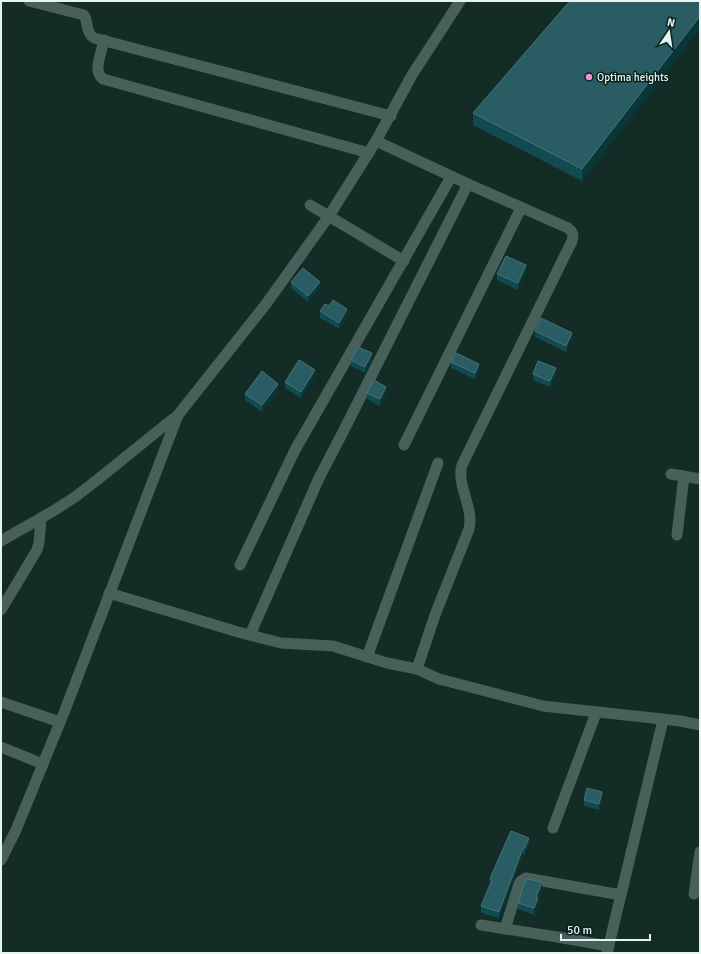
<svg xmlns="http://www.w3.org/2000/svg" width="701" height="954" viewBox="0 0 701 954" font-family="Signika,sans-serif">
<style>
.lines{fill:none;stroke-linecap:round;stroke-linejoin:round}
.minor{stroke:#47615a;stroke-width:11}
.tertiary{stroke:#47615a;stroke-width:11}
.wall{fill:#124a52}
.shaded-wall{fill:#093639}
.building{fill:#295c63;stroke:#467479}
.poi-dot{fill:#f690d0;stroke:#09221d;stroke-width:1.5}
.labels{text-anchor:middle;dominant-baseline:central;stroke-width:3;stroke-linejoin:round;paint-order:stroke}
.poi-label{font-size:11px;fill:#e5f4f0;stroke:#09221d;text-anchor:start}
</style>
<rect width="100%" height="100%" fill="#132c26"/>
<g class="lines">
<!-- minor -->
<g class="minor">
<path d="M 29,1 L 84,15 C 89,23 85,32 94,38 L 391,116"/>
<path d="M 104,40 C 102,52 92,71 103,79 L 369,153"/>
<path d="M 376,141 L 468,184 L 568,228 C 573,232 574,235 572,241 L 462,465 C 456,485 474,506 469,529 L 435,615 L 417,669"/>
<polyline points="310,205 404,261"/>
<polyline points="404,445 521,208"/>
<polyline points="671,474 700,479"/>
<polyline points="677,535 684,476"/>
<path d="M 1,541 C 26,526 52,513 75,497 C 110,471 143,442 178,415"/>
<polyline points="240,565 295,450 451,177"/>
<polyline points="109,593 238,632 281,643 333,646 387,663 417,669 439,679 543,706 680,721 700,725"/>
<polyline points="1,610 37,550 39,543 41,518"/>
<polyline points="250,635 319,478 344,430 468,184"/>
<polyline points="367,657 438,463"/>
<polyline points="1,702 60,722"/>
<polyline points="1,747 43,764"/>
<polyline points="553,828 596,713"/>
<polyline points="694,894 700,852"/>
<polyline points="481,925 557,937 609,946"/>
<polyline points="505,929 519,884 521,881 526,878 621,895"/>
<polyline points="607,953 663,720"/>
</g>
<!-- tertiary -->
<polyline class="tertiary" points="1,860 16,830 65,710 178,415 266,304 329,216 376,141 412,75 460,1"/>
</g>
<!-- wall -->
<g class="wall">
<polygon points="700,1 700,28 582,181 473,125 473,113"/>
<polygon points="526,271 518,290 497,280 497,274"/>
<polygon points="291,282 320,288 308,302 291,288"/>
<polygon points="320,311 347,315 339,329 320,318"/>
<polygon points="535,331 572,339 566,352 535,337"/>
<polygon points="351,360 372,360 365,373 351,366"/>
<polygon points="451,362 479,370 475,379 451,368"/>
<polygon points="533,374 556,374 550,387 533,380"/>
<polygon points="315,376 301,398 285,388 285,382"/>
<polygon points="278,390 262,412 245,400 245,394"/>
<polygon points="367,393 386,393 380,406 367,399"/>
<polygon points="602,799 599,810 584,806 584,800"/>
<polygon points="529,844 525,854 523,854 499,918 481,913 481,906 490,884 490,879 495,867"/>
<polygon points="542,888 538,898 538,904 534,915 518,909 518,903"/>
</g>
<!-- shaded-wall -->
<g class="shaded-wall">
<polygon points="700,16 700,28 582,181 582,169"/>
<polygon points="526,265 526,271 518,290 518,283"/>
<polygon points="320,282 320,288 308,302 308,296"/>
<polygon points="347,309 347,315 339,329 339,323"/>
<polygon points="572,333 572,339 566,352 566,346"/>
<polygon points="372,353 372,360 365,373 365,367"/>
<polygon points="479,364 479,370 475,379 475,373"/>
<polygon points="556,368 556,374 550,387 550,381"/>
<polygon points="315,370 315,376 301,398 301,392"/>
<polygon points="278,384 278,390 262,412 262,405"/>
<polygon points="386,387 386,393 380,406 380,399"/>
<polygon points="602,792 602,799 599,810 599,804"/>
<polygon points="529,838 529,844 525,854 525,848"/>
<polygon points="523,848 523,854 499,918 499,912"/>
<polygon points="542,882 542,888 538,898 538,904 534,915 534,908 536,897"/>
</g>
<!-- building -->
<g class="building">
<polygon points="570,1 700,1 700,16 582,169 473,113"/>
<polygon points="506,256 526,265 518,283 497,274"/>
<polygon points="303,268 320,282 308,296 291,282"/>
<polygon points="333,300 347,309 339,323 320,311 325,304 329,306"/>
<polygon points="541,318 572,333 566,346 535,331"/>
<polygon points="358,347 372,353 365,367 351,360"/>
<polygon points="456,353 479,364 475,373 451,362"/>
<polygon points="299,360 315,370 301,392 285,382"/>
<polygon points="538,361 556,368 550,381 533,374"/>
<polygon points="262,371 278,384 262,405 245,394"/>
<polygon points="374,380 386,387 380,399 367,393"/>
<polygon points="587,788 602,792 599,804 584,800"/>
<polygon points="511,831 529,838 525,848 523,848 499,912 481,906 492,880 490,879 495,867"/>
<polygon points="527,879 542,882 536,897 538,898 534,908 518,903 525,881"/>
</g>
<!-- markers -->
<circle class="poi-dot" cx="589" cy="77" r="4"/>
<g class="labels">
<!-- poi labels -->
<g class="poi-label">
<text x="597" y="77">Optima heights</text>
</g>
</g>
<!-- border -->
<rect width="701" height="954" fill="none" stroke="#e5f4f0" stroke-width="4"/>
<!-- north arrow -->
<g transform="translate(669 32) rotate(13)" stroke="#09221d" stroke-width="3" paint-order="stroke">
<path d="M0-3L7 15L0 10L-7 15Z" fill="#e5f4f0"/>
<text y="-6" font-size="11" font-weight="bold" text-anchor="middle" fill="#e5f4f0">N</text>
</g>
<!-- scale -->
<path d="M561 934v6h89v-6" fill="none" stroke="#e5f4f0" stroke-width="2"/>
<text x="567" y="934" font-size="12" fill="#e5f4f0" stroke="#09221d" stroke-width="3" paint-order="stroke">50 m</text>
</svg>
